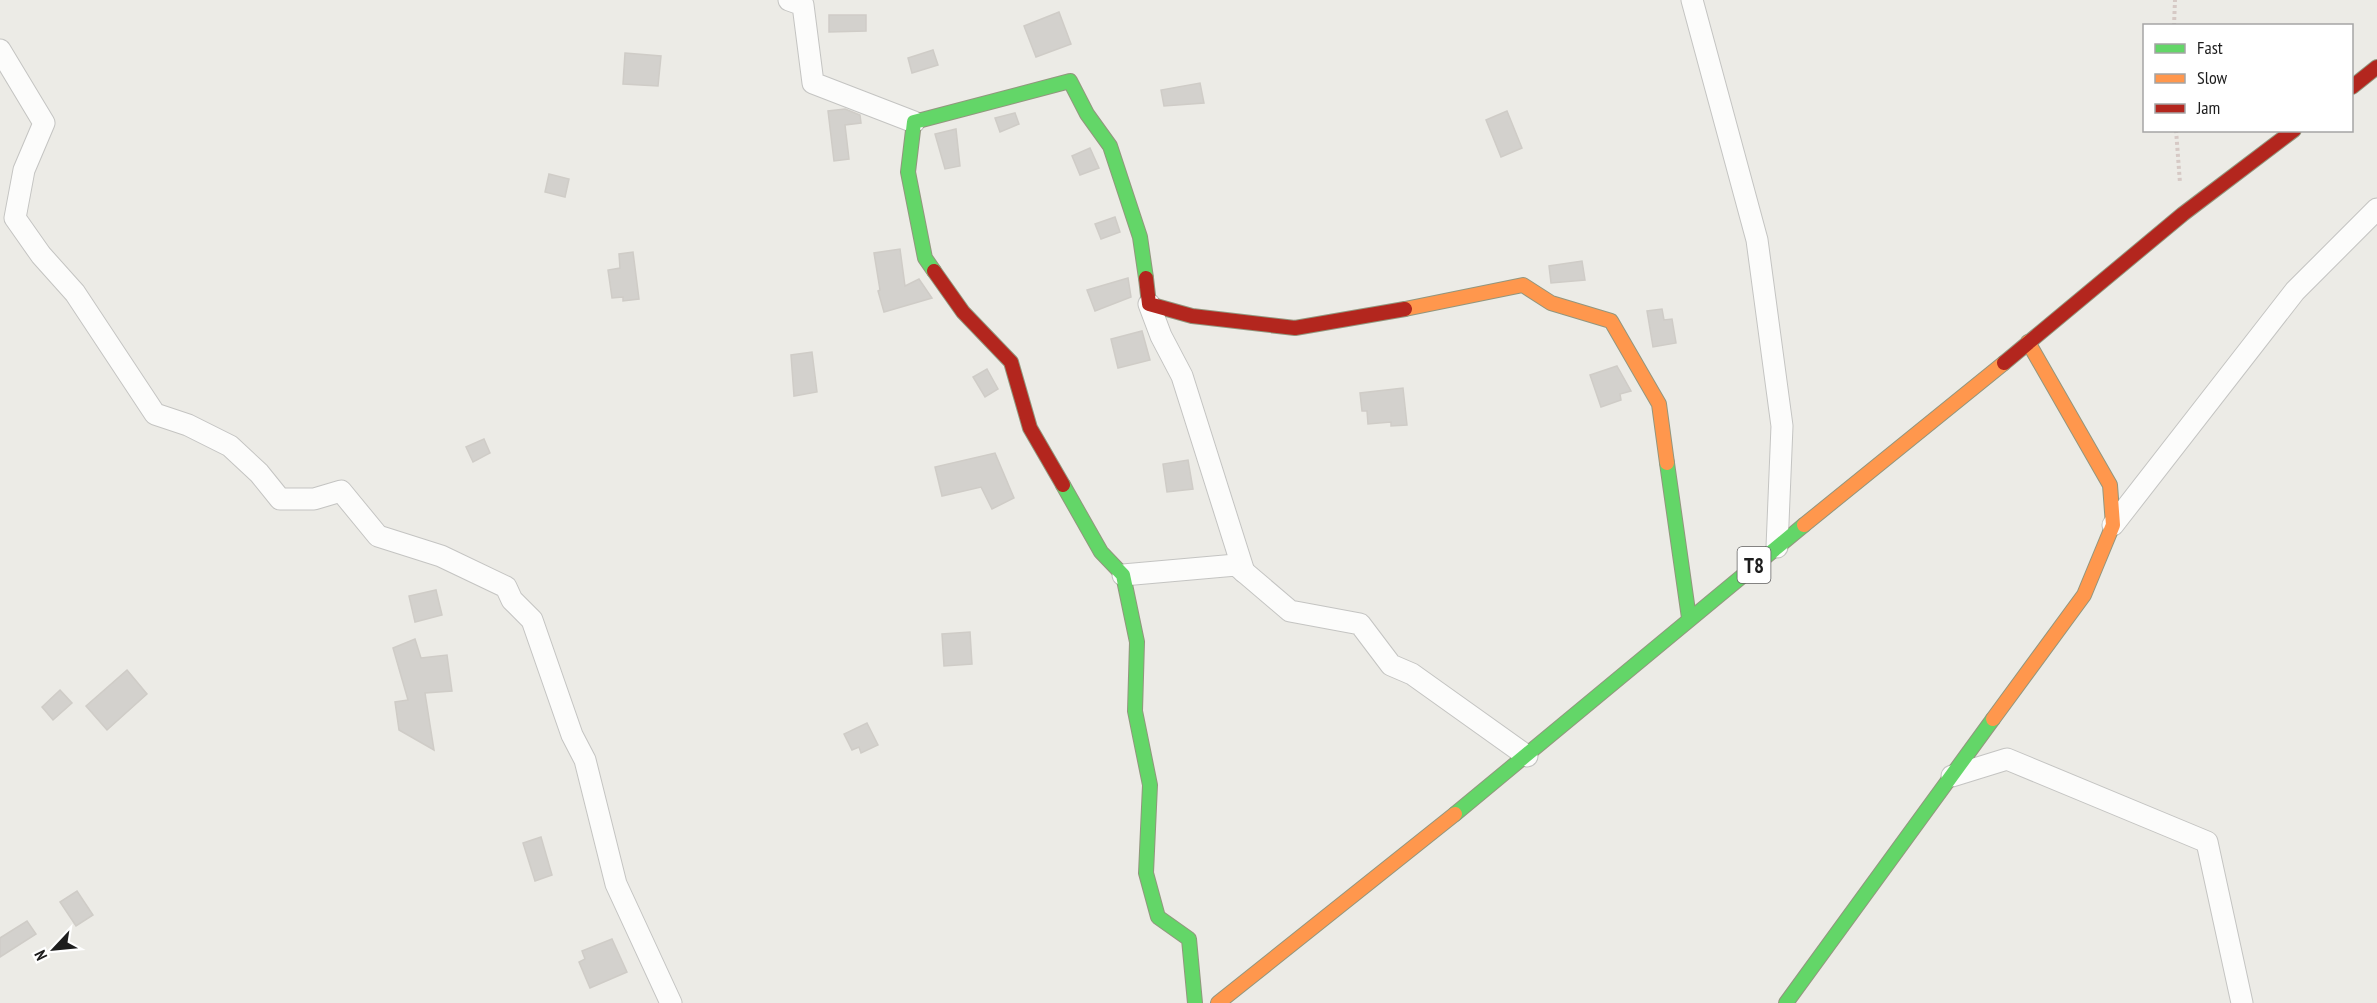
<svg xmlns="http://www.w3.org/2000/svg" width="2377" height="1003" viewBox="0 0 2377 1003" font-family="'PT Sans Narrow',sans-serif">
<style>
.building{fill:#d3d1cd;stroke:#cfccc7;stroke-width:1.5}
.lines{fill:none;stroke-linecap:round;stroke-linejoin:round}
.street-casing{stroke:#c4c4c2;stroke-width:23}
.fast-casing{stroke:#92967e;stroke-width:16}
.slow-casing{stroke:#92967e;stroke-width:16}
.jam-casing{stroke:#92967e;stroke-width:16}
.path{stroke:#d6c9c5;stroke-width:4;stroke-dasharray:3 3;stroke-linecap:butt}
.street{stroke:#fcfcfb;stroke-width:21}
.fast{stroke:#63d668;stroke-width:14}
.slow{stroke:#ff974d;stroke-width:14}
.jam{stroke:#b3261e;stroke-width:14}
.labels{text-anchor:middle;dominant-baseline:central;stroke-width:5;stroke-linejoin:round;paint-order:stroke}
.shield{fill:#fff;stroke:#616161;stroke-width:1.5}
.shield-label{font-size:21px;font-weight:bold;fill:#1d1d1d}
</style>
<rect width="100%" height="100%" fill="#ecebe6"/>
<!-- building -->
<g class="building">
<polygon points="1059,12 1071,44 1036,57 1024,26"/>
<polygon points="829,15 866,15 866,31 829,32"/>
<polygon points="933,50 938,65 912,73 908,58"/>
<polygon points="625,53 661,56 658,86 623,84"/>
<polygon points="1200,83 1204,103 1164,106 1161,90"/>
<polygon points="845,109 860,115 861,123 845,125 849,159 834,161 828,111"/>
<polygon points="1507,111 1522,148 1501,157 1486,120"/>
<polygon points="1015,113 1019,124 1000,132 995,118"/>
<polygon points="956,129 960,166 945,169 935,134"/>
<polygon points="1090,148 1099,168 1080,175 1072,156"/>
<polygon points="549,174 569,179 565,197 545,192"/>
<polygon points="1115,217 1120,232 1101,239 1095,224"/>
<polygon points="900,249 905,286 919,279 932,298 884,312 878,291 880,290 874,253"/>
<polygon points="633,252 639,299 623,301 623,297 612,298 608,270 620,268 619,254"/>
<polygon points="1582,261 1585,280 1551,283 1549,266"/>
<polygon points="1128,278 1131,297 1095,311 1087,290"/>
<polygon points="1662,309 1664,320 1672,319 1676,343 1653,347 1647,311"/>
<polygon points="1142,331 1150,360 1118,368 1111,339"/>
<polygon points="812,352 817,392 794,396 791,355"/>
<polygon points="1617,366 1631,391 1620,394 1621,400 1601,407 1590,375"/>
<polygon points="987,369 998,389 985,397 973,377"/>
<polygon points="1403,388 1407,425 1391,426 1391,422 1368,424 1367,411 1362,411 1360,393"/>
<polygon points="484,439 490,453 473,462 466,447"/>
<polygon points="995,453 1014,498 992,509 981,487 942,496 935,467"/>
<polygon points="1188,460 1193,489 1167,492 1163,464"/>
<polygon points="436,590 442,615 415,622 409,596"/>
<polygon points="970,632 972,664 944,666 942,634"/>
<polygon points="415,639 421,658 447,655 452,691 425,693 434,750 399,730 395,702 408,700 393,648"/>
<polygon points="127,670 147,694 107,730 86,706"/>
<polygon points="60,690 72,703 53,720 42,707"/>
<polygon points="867,723 878,745 861,753 859,747 852,750 844,734"/>
<polygon points="541,837 552,875 535,881 523,843"/>
<polygon points="77,891 93,915 76,926 60,902"/>
<polygon points="27,921 36,934 0,957 0,938"/>
<polygon points="612,939 627,972 590,988 579,962 585,959 582,951"/>
</g>
<g class="lines">
<defs>
<g id="street">
<polyline points="789,0 803,5 813,83 914,122"/>
<polyline points="1692,0 1757,240 1782,426 1777,547"/>
<polyline points="0,50 44,123 24,170 15,218 41,255 75,293 155,414 188,425 230,446 259,473 280,499 314,499 341,491 378,536 441,556 506,587 512,600 532,620 572,735 585,760 616,884 671,1003"/>
<polyline points="1149,304 1161,336 1182,376 1244,572"/>
<polyline points="2113,525 2295,291 2377,209"/>
<polyline points="1123,575 1236,565 1290,611 1360,624 1391,665 1412,674 1527,756"/>
<polyline points="1952,776 2007,759 2207,842 2242,1003"/>
</g>
<g id="fast">
<polyline points="934,271 925,258 908,172 914,122 1070,81 1087,114 1110,146 1140,237 1146,278"/>
<polyline points="1667,463 1689,618"/>
<polyline points="1063,485 1101,552 1123,575 1137,642 1135,711 1150,785 1146,873 1158,917 1189,939 1195,1003"/>
<polyline points="1455,814 1804,525"/>
<polyline points="1786,1003 1993,719"/>
</g>
<g id="slow">
<polyline points="1405,309 1523,285 1551,303 1611,321 1659,404 1667,463"/>
<polyline points="1804,525 2004,363"/>
<polyline points="1993,719 2084,595 2113,525 2110,485 2028,342"/>
<polyline points="1218,1003 1455,814"/>
</g>
<g id="jam">
<polyline points="2352,87 2377,67"/>
<polyline points="934,271 963,312 1011,362 1030,428 1063,485"/>
<polyline points="1146,278 1149,304 1192,316 1295,328 1405,309"/>
<polyline points="2004,363 2183,214 2294,130"/>
</g>
</defs>
<!-- street casing -->
<use href="#street" class="street-casing"/>
<!-- fast casing -->
<use href="#fast" class="fast-casing"/>
<!-- slow casing -->
<use href="#slow" class="slow-casing"/>
<!-- jam casing -->
<use href="#jam" class="jam-casing"/>
<!-- path -->
<g class="path">
<polyline points="2174,26 2175,0"/>
<polyline points="2176,130 2180,183"/>
</g>
<!-- street -->
<use href="#street" class="street"/>
<!-- fast -->
<use href="#fast" class="fast"/>
<!-- slow -->
<use href="#slow" class="slow"/>
<!-- jam -->
<use href="#jam" class="jam"/>
</g>
<g class="labels">
<!-- shield labels -->
<rect class="shield" x="1737.5" y="547" width="33" height="36" rx="4.5"/>
<g class="shield-label">
<text x="1754" y="565">T8</text>
</g>
</g>
<!-- legend -->
<rect x="2143" y="24" width="210" height="108" fill="#ffffff" stroke="#a5a5a5" stroke-width="1.5"/>
<rect x="2155" y="44" width="30" height="9" fill="#63d668" stroke="#a5a5a5" stroke-width="1.5"/>
<text x="2197" y="54" font-size="18" fill="#1d1d1d">Fast</text>
<rect x="2155" y="74" width="30" height="9" fill="#ff974d" stroke="#a5a5a5" stroke-width="1.5"/>
<text x="2197" y="84" font-size="18" fill="#1d1d1d">Slow</text>
<rect x="2155" y="104" width="30" height="9" fill="#b3261e" stroke="#a5a5a5" stroke-width="1.5"/>
<text x="2197" y="114" font-size="18" fill="#1d1d1d">Jam</text>
<!-- north arrow -->
<g transform="translate(54 949) rotate(244)" stroke="#ffffff" stroke-width="4.5" paint-order="stroke">
<path d="M0-4.5L10 22L0 15L-10 22Z" fill="#1d1d1d"/>
<text y="-9" font-size="16" font-weight="bold" text-anchor="middle" fill="#1d1d1d">N</text>
</g>
</svg>
